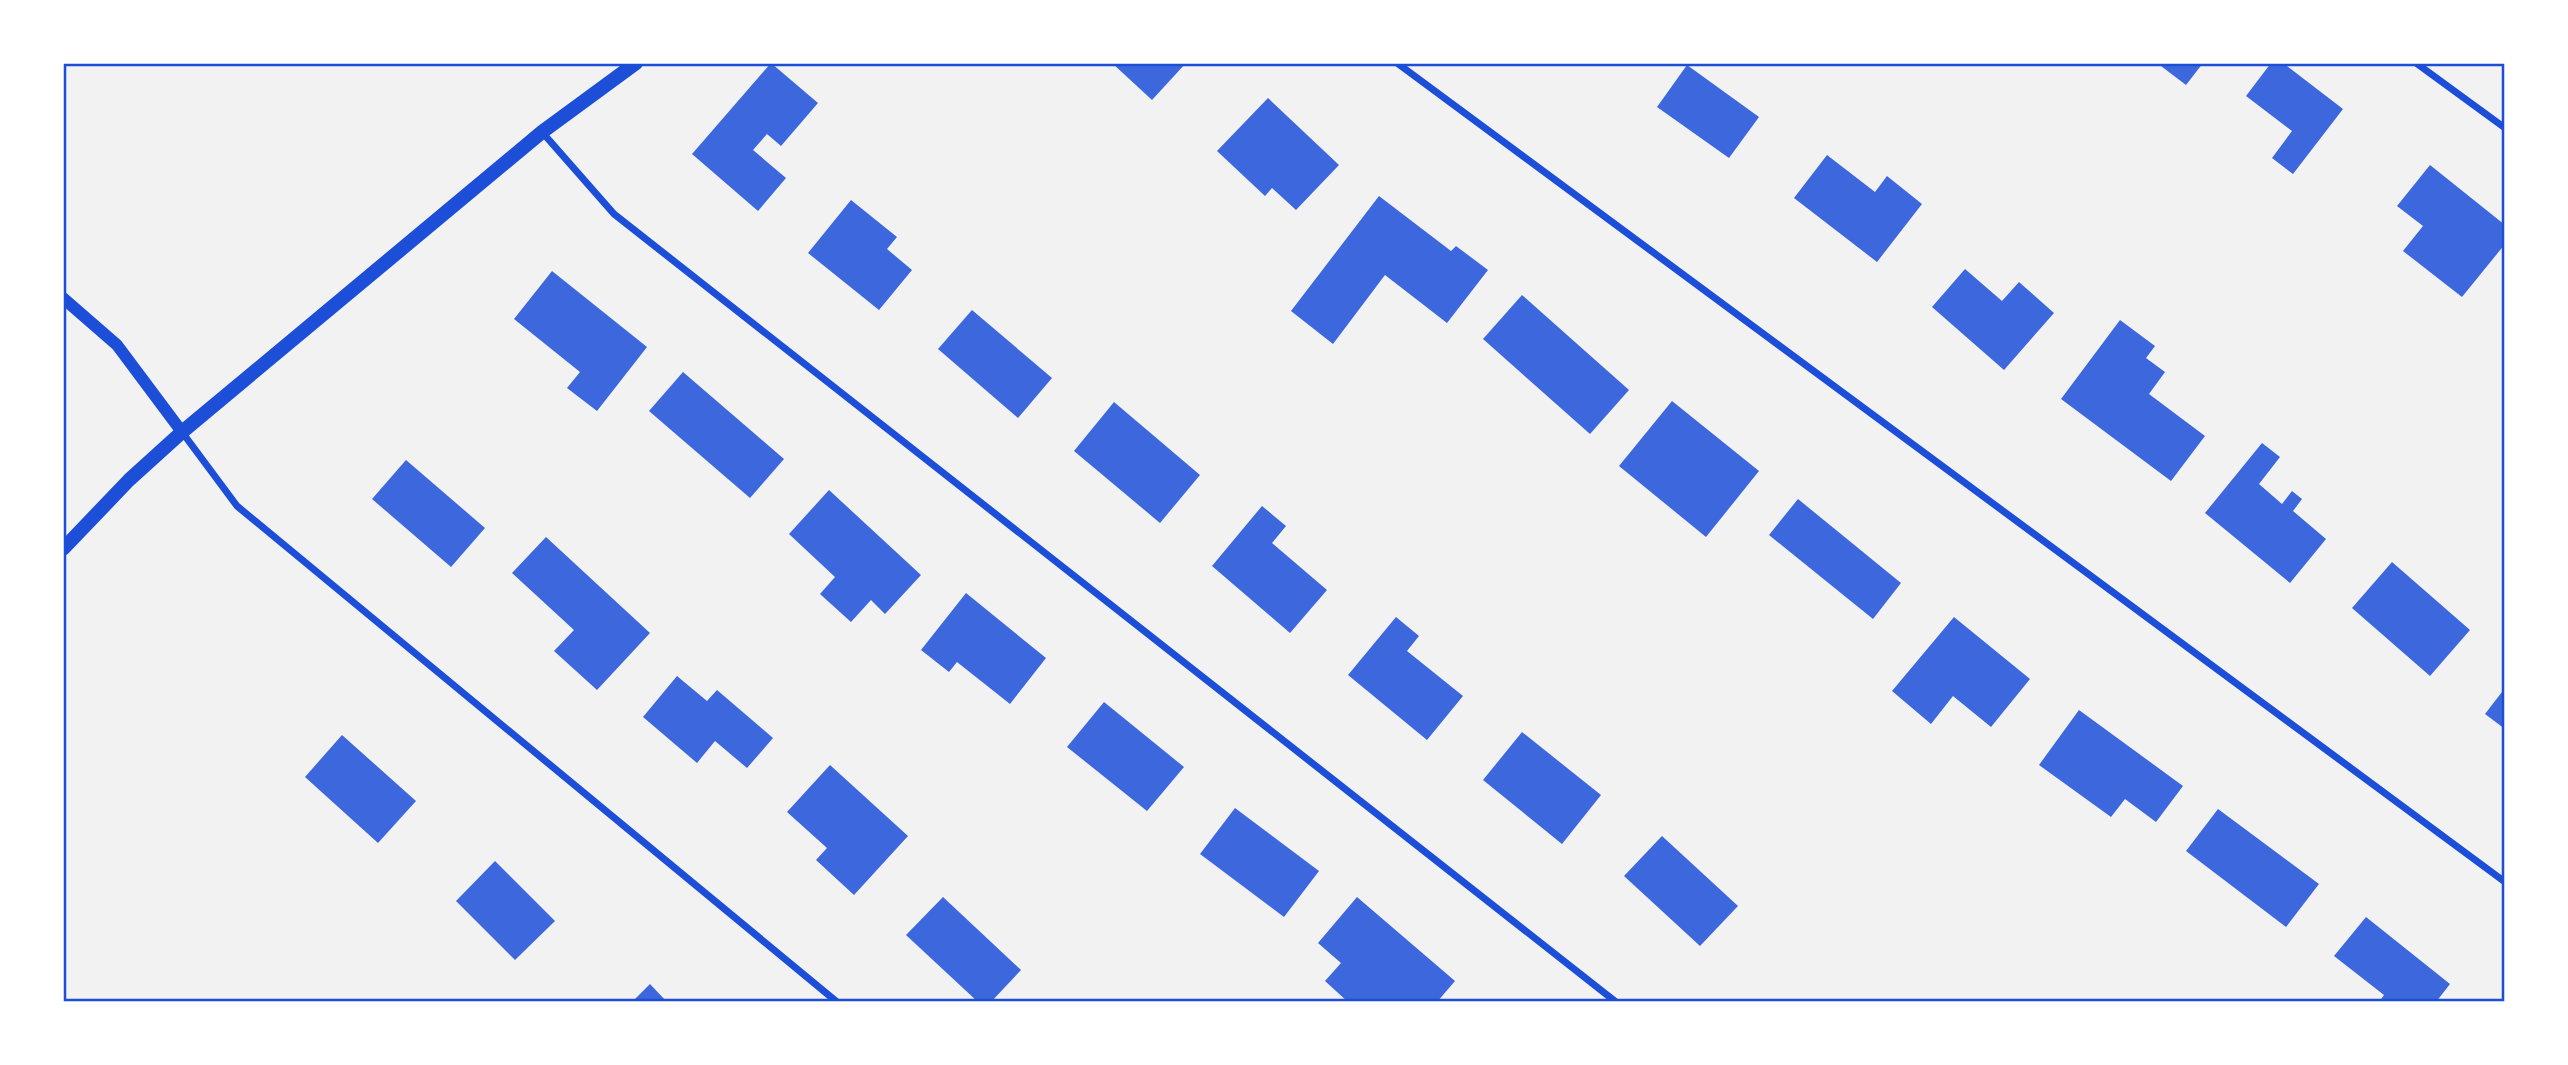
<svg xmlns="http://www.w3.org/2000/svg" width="2568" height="1065" viewBox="0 0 2568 1065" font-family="Roboto,sans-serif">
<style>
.building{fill:#3d67dc}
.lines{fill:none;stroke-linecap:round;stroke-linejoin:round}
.minor{stroke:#1d4ed8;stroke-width:7}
.tertiary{stroke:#1d4ed8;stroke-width:12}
.secondary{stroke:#1d4ed8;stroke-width:14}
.neatline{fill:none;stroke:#1d4ed8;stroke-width:2.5}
</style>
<rect width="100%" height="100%" fill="#f2f2f2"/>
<!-- building -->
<g class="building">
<polygon points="771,63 818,103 781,146 767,134 753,150 786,178 758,211 692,154"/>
<polygon points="1112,63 1186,63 1152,100"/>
<polygon points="2157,63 2203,63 2186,85"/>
<polygon points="2271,63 2283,63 2343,109 2293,174 2272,158 2292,131 2246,96"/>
<polygon points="1687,65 1759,117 1729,158 1657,107"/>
<polygon points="1268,98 1339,165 1296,210 1272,188 1265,196 1217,151"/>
<polygon points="1827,155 1875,192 1887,176 1922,204 1877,262 1794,198"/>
<polygon points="2430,165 2505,225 2505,244 2462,297 2403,251 2423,226 2397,206"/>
<polygon points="1379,196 1451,251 1456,246 1488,270 1447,323 1385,275 1333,344 1291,311"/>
<polygon points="851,200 897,237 887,249 912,270 879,310 808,253"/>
<polygon points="1965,269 2002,301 2019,282 2054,313 2004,370 1932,307"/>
<polygon points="552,271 647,347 597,411 567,388 580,372 514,319"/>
<polygon points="1522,295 1629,390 1590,434 1483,339"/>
<polygon points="972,310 1052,378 1018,418 938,349"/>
<polygon points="2120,320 2155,346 2146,358 2165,372 2149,394 2205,436 2171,481 2061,399"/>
<polygon points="683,372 784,459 750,498 649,411"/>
<polygon points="1672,401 1759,471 1706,537 1619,466"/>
<polygon points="1114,402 1200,475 1160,523 1074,451"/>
<polygon points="2262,443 2280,457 2259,484 2282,504 2292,491 2302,499 2293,511 2326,539 2290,583 2205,513"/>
<polygon points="406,460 485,528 451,567 372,499"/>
<polygon points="829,490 921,575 885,614 871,600 851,622 820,594 835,577 789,534"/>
<polygon points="1798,499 1901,583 1873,619 1769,535"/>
<polygon points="1262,506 1286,526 1272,543 1327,590 1290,633 1212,566"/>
<polygon points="546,537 650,633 597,690 554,651 574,630 512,573"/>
<polygon points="2392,562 2470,630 2430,676 2352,608"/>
<polygon points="966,593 1046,658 1010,704 957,662 949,672 921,650"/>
<polygon points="1396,617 1419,636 1407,651 1463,696 1427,740 1348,675"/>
<polygon points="1954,617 2030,679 1991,727 1953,696 1931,724 1892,691"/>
<polygon points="677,676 707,701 717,690 773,738 747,768 715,741 697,763 643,717"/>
<polygon points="2505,688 2505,729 2485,714"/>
<polygon points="1104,702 1184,767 1147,811 1067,747"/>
<polygon points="2079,710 2183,786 2156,822 2125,799 2111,817 2039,765"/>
<polygon points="1522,732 1601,795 1562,844 1483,780"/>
<polygon points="342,735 416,801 378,843 305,777"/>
<polygon points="830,765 908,836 854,895 816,860 827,848 787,812"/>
<polygon points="1235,808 1319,871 1284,917 1200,854"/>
<polygon points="2218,809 2319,884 2286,927 2186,851"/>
<polygon points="1662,836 1738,906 1700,946 1624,876"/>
<polygon points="495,861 555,921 515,960 456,901"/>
<polygon points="943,897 1021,970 991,1002 978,1002 906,935"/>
<polygon points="1357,897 1455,981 1437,1002 1348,1002 1325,981 1341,963 1318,943"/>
<polygon points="2366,917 2450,984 2436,1002 2379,1002 2384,995 2334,956"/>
<polygon points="650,984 667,1002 632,1002"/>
</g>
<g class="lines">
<!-- minor -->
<g class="minor">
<polyline points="1397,63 2505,882"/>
<polyline points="2416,63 2505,128"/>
<polyline points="542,132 614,214 1616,1002"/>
<polyline points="182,432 237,506 837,1002"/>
</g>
<!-- tertiary -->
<polyline class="tertiary" points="63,298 117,345 182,432"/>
<!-- secondary -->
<polyline class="secondary" points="63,549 129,480 182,432 542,132 636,63"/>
</g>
<!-- border -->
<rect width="2568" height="1065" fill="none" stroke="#ffffff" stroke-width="130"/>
<rect x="65" y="65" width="2438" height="935" class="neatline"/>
</svg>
